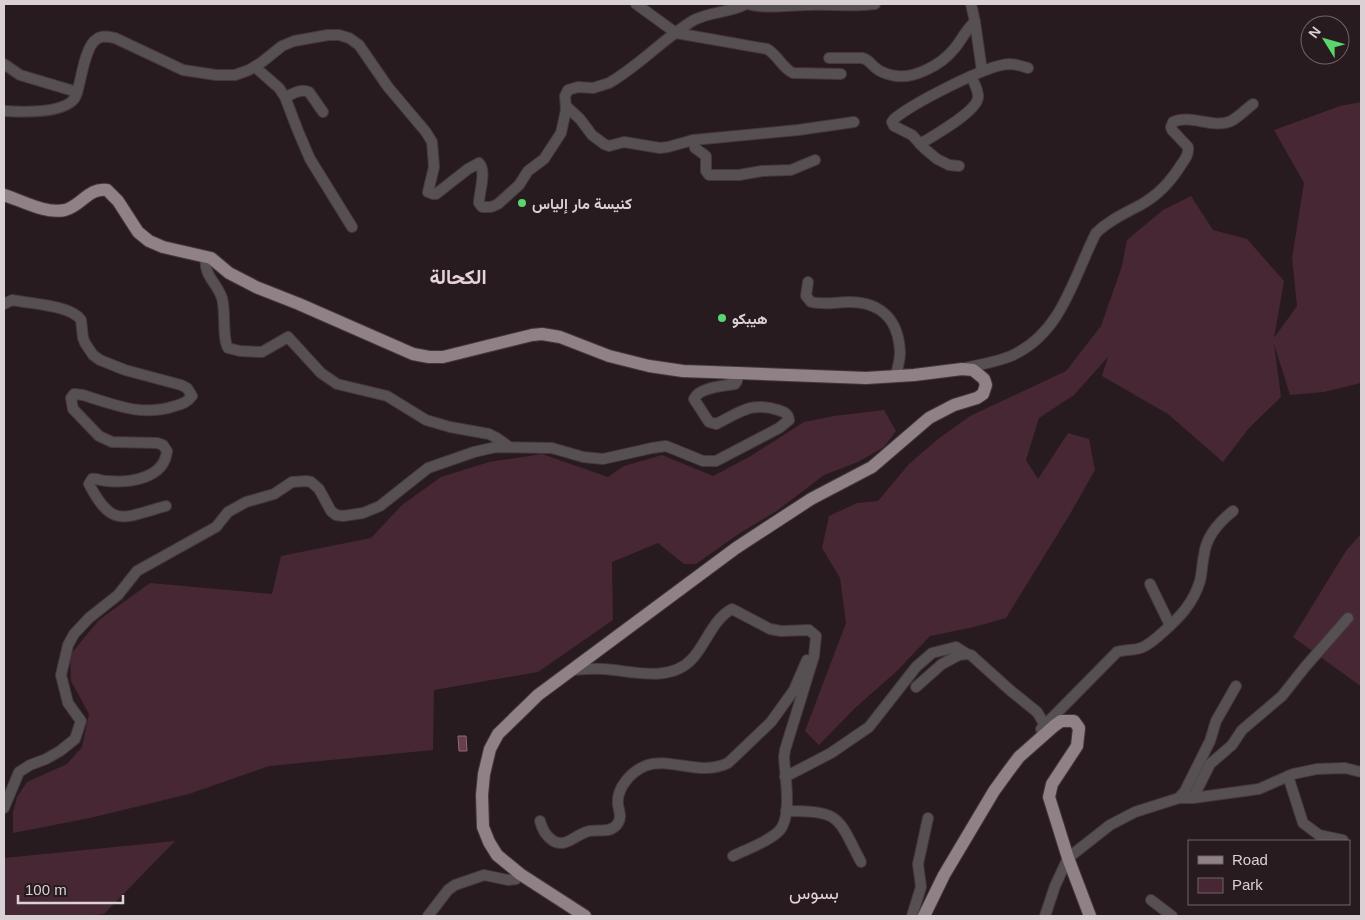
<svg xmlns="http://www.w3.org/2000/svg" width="1365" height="920" viewBox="0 0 1365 920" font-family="Arial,Vazirmatn,sans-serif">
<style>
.green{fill:#462733}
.water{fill:#683e4d;stroke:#8a6a76}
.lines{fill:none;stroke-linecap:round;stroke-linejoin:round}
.minor-casing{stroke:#44383c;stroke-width:12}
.major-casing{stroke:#44383c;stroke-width:14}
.minor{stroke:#575053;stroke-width:10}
.major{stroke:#8f8186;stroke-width:12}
.poi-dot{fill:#5bd56e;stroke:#281b1f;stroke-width:2}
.labels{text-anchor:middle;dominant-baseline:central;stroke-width:5;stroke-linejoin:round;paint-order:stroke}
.poi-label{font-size:15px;font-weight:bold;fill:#dad1d4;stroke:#281b1f;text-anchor:start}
.quarter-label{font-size:18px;fill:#e5d3d9;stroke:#281b1f}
.district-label{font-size:20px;font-weight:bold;fill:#e5d3d9;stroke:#281b1f}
</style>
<rect width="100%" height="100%" fill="#281b1f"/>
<!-- green -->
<g class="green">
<polygon points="1361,102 1361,383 1324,392 1290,395 1274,344 1281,397 1249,428 1223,462 1168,414 1102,376 1108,357 1074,395 1039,418 1026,460 1038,479 1068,433 1089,439 1095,470 1070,514 1006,618 974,627 930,636 898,670 855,708 819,745 805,731 846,623 840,578 822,548 829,516 857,503 878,501 909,464 938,439 970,416 1066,371 1101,326 1122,266 1127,240 1163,210 1191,196 1213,230 1247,239 1284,281 1274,338 1297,306 1292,258 1304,183 1274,130 1340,106"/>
<polygon points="884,410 896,431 884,447 858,462 824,475 778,510 737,535 696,564 684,564 658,543 612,562 613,620 538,672 434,690 433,750 269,766 189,794 90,818 13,833 13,812 17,797 27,782 67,764 82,747 89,714 71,681 70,655 99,620 150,583 272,594 281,556 371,538 402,505 441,477 489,462 542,454 608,477 624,466 662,455 713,476 749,457 804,422 834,416"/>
<polygon points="1361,534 1361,684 1359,685 1293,637 1346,551"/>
<polygon points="175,841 104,914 83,916 4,916 4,858"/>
</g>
<!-- water -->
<polygon class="water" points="458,736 466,736 467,751 459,751"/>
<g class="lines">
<defs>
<g id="minor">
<path d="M 636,4 L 676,33 L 767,49 C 778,55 782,68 793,73 L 841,74"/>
<path d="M 748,4 C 763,9 791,5 807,5 C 830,4 853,7 875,4"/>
<polyline points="971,4 975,22 982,71"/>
<path d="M 829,58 L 862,58 C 869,59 871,65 877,69 C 881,72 887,74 891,75 C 912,81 941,65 954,49 C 962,40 965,30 975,22"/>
<polyline points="4,64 20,75 77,92"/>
<polyline points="255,67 279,88 285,97 298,131 310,159 352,227"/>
<path d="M 285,97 C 293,94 301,88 309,92 L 323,112"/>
<polyline points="566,106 580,119 592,135 604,144 609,146 624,142 660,148 668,147 693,140 798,130 854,122"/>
<path d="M 4,111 C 21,112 62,114 74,99 C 77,96 78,89 79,85 C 82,74 86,45 97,39 C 102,35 110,37 115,38 L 183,70 L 216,75 L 235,75 L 249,70 L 262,62 L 282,46 L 294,41 L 328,35 L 339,35 L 349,38 L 359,45 L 388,87 L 426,132 L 432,142 L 434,167 L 428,192 L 433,194 L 436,194 L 468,169 L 479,163 C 487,171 479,192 479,203 L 482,207 L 491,207 L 498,204 L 519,185 L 528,171 L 544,159 L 561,133 L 566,110 L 565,96 L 568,90 L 578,87 L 593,88 L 609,83 C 640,65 664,38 694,20 C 711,11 730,13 746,4"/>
<polyline points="693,140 695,148 706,156 706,171 709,175 739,175 762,171 791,170 815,160"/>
<path d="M 920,144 C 933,136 976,112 978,98 C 979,91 974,83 971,76"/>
<path d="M 959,166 L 949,165 L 937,159 L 925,149 L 912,135 L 894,126 L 892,122 L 894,119 C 912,104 986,65 1009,64 C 1015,64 1022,66 1028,68"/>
<path d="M 206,256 C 203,276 216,281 222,298 C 226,312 222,338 228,348 L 240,351 L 262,352 L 288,337 L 321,373 L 337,384 L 387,396 L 426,420 L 450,427 L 489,434 L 497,438 L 508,446"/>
<path d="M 808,282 L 806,296 L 811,302 C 823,305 837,302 849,302 C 882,302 899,321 900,353 C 900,361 897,369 896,376"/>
<path d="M 4,304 L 12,300 L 18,301 C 34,304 72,306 81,320 L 83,338 L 85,343 L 93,355 L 100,360 L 125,370 L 181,385 L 187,388 L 192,396 C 188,402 182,404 175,406 C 142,417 115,405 83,395 L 74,394 L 71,398 L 73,409 L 99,436 L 112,442 L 157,443 L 163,445 L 167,451 C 164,479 129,483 107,481 C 101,481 97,478 92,479 L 89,484 C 113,530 124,517 166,506"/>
<path d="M 965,368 C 981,364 1004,361 1017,353 C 1063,329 1074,276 1096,233 C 1109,220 1126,213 1142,204 C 1158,195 1171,181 1181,165 C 1185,159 1189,155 1188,147 L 1172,130 L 1171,127 L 1173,122 C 1191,114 1213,129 1231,121 C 1239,117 1246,109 1253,104"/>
<polyline points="1150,584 1170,625"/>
<path d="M 573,670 C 583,669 594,668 604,669 C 632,671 670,683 692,659 C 706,644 713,619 732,609 L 770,629 L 781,631 L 809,630 L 816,636 L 814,656 L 785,750 L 784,757 C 785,776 793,819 778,832 C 766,843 747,849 733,856"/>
<polyline points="916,687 942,664 959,655 967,654 971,655 1011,691 1037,712 1045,725 1041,729"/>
<path d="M 1045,725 L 1117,652 C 1126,649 1135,651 1143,647 C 1150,644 1156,638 1162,633 C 1179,618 1193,604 1200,581 C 1202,573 1202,564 1204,555 C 1206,537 1219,522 1233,511"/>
<polyline points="1288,776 1303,823 1319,835 1343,840"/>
<polyline points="785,777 831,753 869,727 916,667 932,653 956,647 967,654"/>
<polyline points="1179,798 1185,791 1210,741 1216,721 1236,686"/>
<polyline points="1193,798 1210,764 1232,745 1242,730 1282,696 1305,667 1348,618"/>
<path d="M 4,808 L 19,772 L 30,765 L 46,759 L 60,751 L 75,739 L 81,721 L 68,703 L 61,675 L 68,645 L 74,634 L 89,618 L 118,595 L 137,571 L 216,527 L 228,512 L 246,502 L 274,494 L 292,482 L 306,481 L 311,482 L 319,489 L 331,511 L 336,515 L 343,516 L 363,513 L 380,506 L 428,468 L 474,452 L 496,447 L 552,448 L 583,457 L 603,459 L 652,448 L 666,446 L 703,461 L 716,461 L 779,428 L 789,420 C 788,413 784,412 778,410 C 751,401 739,413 716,424 L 709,422 L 694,399 C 699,387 724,386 735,384 L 737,381 L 737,378 L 727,374"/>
<path d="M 786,811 C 841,811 837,816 861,862"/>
<path d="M 540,821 C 542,829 545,835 552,840 C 564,849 574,836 586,832 C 596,828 611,835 618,823 C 622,817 619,811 618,805 C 616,788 631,772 645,766 C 669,756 699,777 728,763 L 771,722 L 794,690 L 807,660"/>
<polyline points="1151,900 1172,916"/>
<polyline points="428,916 448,890 455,885 484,875 508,880 516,879 520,874"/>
<polyline points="912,916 921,887 918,864 928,818"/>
<polyline points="1045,916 1055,886 1068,858 1110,825 1135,812 1179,798 1193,798 1259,789 1293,774 1317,769 1345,768 1361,772"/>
</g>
<g id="major">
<path d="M 4,195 C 23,201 45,214 65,210 C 81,206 89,187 107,190 L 118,201 L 138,232 L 149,241 L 163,247 L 211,258 L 229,273 L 256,287 L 299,304 L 413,354 L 429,357 L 443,357 L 532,335 L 542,334 L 560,337 L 609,356 L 649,366 L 683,371 L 866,378 L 914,375 L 962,369 L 973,370 L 978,374 L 984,379 L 986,385 L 983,394 L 977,398 L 954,405 L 929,418 L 872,467 L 811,499 L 736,548 L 538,695 L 498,734 L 490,749 L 484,774 L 482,795 L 483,827 L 489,842 L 497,855 L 520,874 L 585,916"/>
<polyline points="924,916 944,875 994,791 1007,773 1019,757 1054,726 1061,721 1074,721 1079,728 1077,746 1052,784 1049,797 1068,858 1090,916"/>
</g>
</defs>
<!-- minor casing -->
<use href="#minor" class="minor-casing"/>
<!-- major casing -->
<use href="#major" class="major-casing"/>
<!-- minor -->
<use href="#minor" class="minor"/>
<!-- major -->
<use href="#major" class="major"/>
</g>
<!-- markers -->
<g class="poi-dot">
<circle cx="522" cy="203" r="5"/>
<circle cx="722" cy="318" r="5"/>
</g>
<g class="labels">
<!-- poi labels -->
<g class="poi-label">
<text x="532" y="203">كنيسة مار إلياس</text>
<text x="732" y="318">هيبكو</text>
</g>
<!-- quarter labels -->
<g class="quarter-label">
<text x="814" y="893">بسوس</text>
</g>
<!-- district labels -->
<g class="district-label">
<text x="458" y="277">الكحالة</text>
</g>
</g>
<!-- border -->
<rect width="1365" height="920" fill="none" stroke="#dad1d4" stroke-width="10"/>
<!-- legend -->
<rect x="1188" y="840" width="162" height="65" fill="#281b1f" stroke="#6f6467"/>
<rect x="1198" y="856" width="25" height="8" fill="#8f8186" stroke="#6f6467"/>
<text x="1232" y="865" font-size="15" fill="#dad1d4">Road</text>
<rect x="1198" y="878" width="25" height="15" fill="#462733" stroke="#6f6467"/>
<text x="1232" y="890" font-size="15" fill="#dad1d4">Park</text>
<!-- north arrow -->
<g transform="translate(1325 40) rotate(307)"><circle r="24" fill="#281b1f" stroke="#6f6467"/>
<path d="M0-4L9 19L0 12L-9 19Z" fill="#5bd56e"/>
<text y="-8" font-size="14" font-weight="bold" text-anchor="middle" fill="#dad1d4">N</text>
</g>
<!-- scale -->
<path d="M18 895v8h105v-8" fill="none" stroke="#dad1d4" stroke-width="2.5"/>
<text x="25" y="895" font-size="15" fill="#dad1d4" stroke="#281b1f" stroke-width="4" paint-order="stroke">100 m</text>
</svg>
